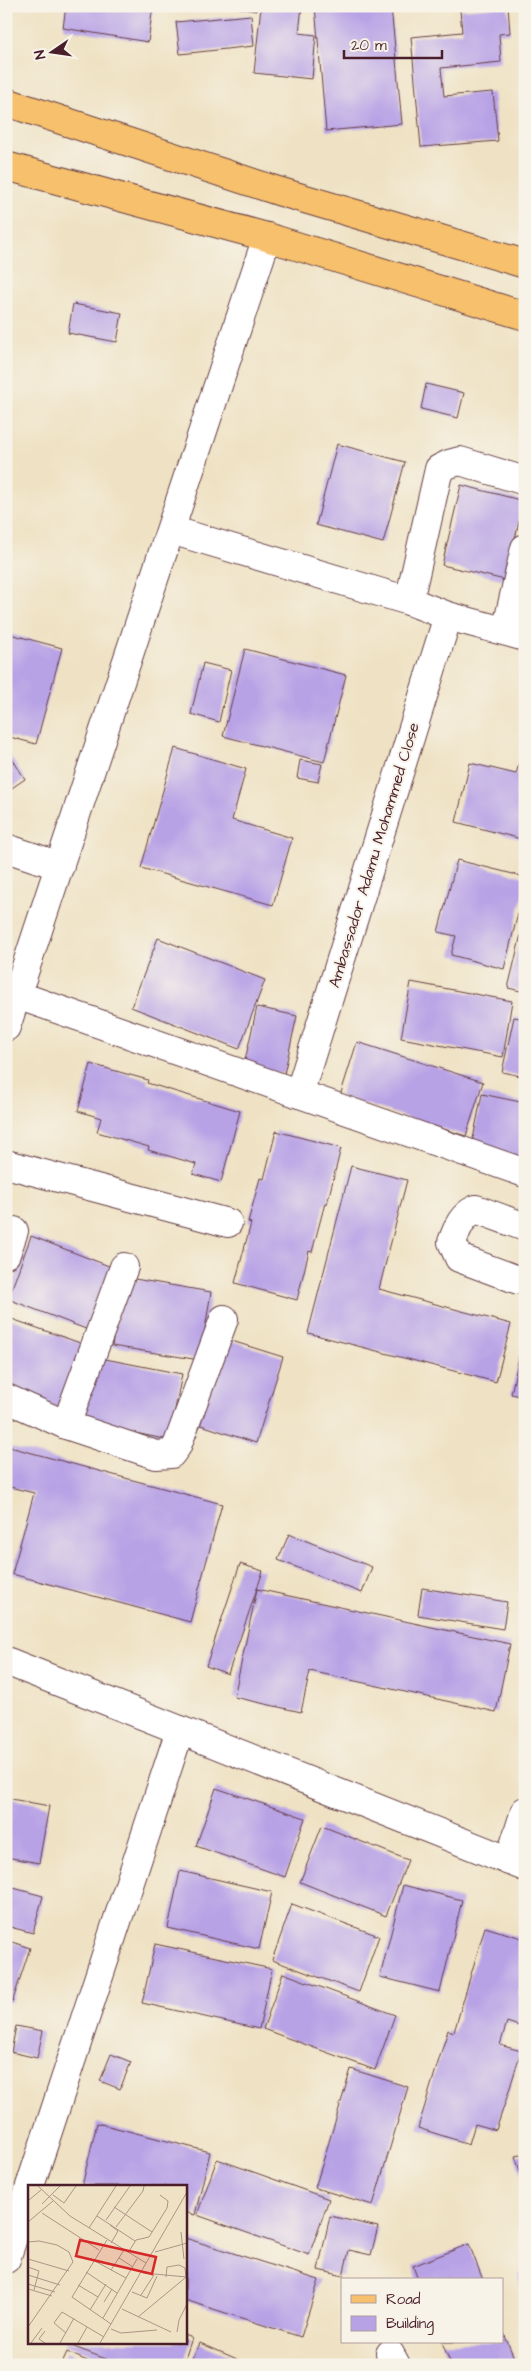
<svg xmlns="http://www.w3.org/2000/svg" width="531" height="2371" viewBox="0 0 531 2371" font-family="'Architects Daughter',sans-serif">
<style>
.building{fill:#b8a2e6}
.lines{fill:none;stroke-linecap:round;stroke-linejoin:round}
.minor-casing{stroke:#633c42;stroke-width:30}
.major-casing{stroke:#633c42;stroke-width:30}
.minor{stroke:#fff;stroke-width:28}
.major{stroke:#f7c06c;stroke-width:28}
.labels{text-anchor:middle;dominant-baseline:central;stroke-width:4;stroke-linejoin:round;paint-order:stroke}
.street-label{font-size:16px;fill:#4a1f2b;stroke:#f7f3e8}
.inset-road{fill:none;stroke:#ad9487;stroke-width:1}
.view{fill:#d62828;fill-opacity:0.15;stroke:#d62828;stroke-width:2.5}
.inset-edge{fill:none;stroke:#4a1f2b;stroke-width:2.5}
</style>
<rect width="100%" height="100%" fill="#f7f3e8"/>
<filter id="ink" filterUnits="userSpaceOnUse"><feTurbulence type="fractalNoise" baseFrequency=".02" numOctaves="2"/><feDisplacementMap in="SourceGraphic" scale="10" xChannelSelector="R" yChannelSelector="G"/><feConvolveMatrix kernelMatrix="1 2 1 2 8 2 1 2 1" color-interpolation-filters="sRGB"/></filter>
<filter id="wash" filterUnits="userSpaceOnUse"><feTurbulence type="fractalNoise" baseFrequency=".0096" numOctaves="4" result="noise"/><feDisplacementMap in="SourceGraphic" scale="20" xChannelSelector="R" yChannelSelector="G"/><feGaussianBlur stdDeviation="1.12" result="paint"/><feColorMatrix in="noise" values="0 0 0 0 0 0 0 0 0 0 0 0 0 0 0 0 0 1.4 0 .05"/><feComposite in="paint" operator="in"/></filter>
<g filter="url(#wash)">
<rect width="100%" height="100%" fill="#efe2c4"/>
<g id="blocks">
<!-- building -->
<g class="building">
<polygon points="66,6 153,6 148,42 63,28"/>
<polygon points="229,6 257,6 256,11"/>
<polygon points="261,6 302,6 299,33 316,35 312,79 254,73"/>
<polygon points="315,6 391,6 402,124 326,131"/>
<polygon points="508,6 510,33 499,34 501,62 441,68 444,96 493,92 498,141 421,147 411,37 462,32 460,10"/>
<polygon points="251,15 254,46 180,54 176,22"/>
<polygon points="73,304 122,313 117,342 68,333"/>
<polygon points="426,384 464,393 458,418 421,409"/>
<polygon points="337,444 405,462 383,543 316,525"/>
<polygon points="461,485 524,501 505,580 442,565"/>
<polygon points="6,633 62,648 36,744 6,736"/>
<polygon points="245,649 346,675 324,762 223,736"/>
<polygon points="203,663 231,670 219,722 191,714"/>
<polygon points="525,743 525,840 456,822 470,763 516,774"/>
<polygon points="175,748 246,769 232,820 292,838 273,905 141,868"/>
<polygon points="11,757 25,779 6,792 6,760"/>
<polygon points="300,760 322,764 318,782 297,778"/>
<polygon points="457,860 525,877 525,886 504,969 451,955 456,936 438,932"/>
<polygon points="524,922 525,922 525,992 508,988"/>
<polygon points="158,938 265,980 239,1049 131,1007"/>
<polygon points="411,982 512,1001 503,1057 401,1038"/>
<polygon points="257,1007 297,1016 284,1074 244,1065"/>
<polygon points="514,1017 525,1019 525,1077 502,1072"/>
<polygon points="357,1042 483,1082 466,1136 340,1096"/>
<polygon points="91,1064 148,1080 147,1083 240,1111 221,1182 193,1174 196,1164 148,1150 149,1147 97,1132 101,1118 78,1111"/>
<polygon points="482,1094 525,1103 525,1160 471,1149"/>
<polygon points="276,1131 341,1148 327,1204 325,1203 312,1252 309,1251 297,1300 235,1283 251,1223 248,1222 260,1178 264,1179"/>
<polygon points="351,1166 407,1180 379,1289 511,1324 496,1382 308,1333"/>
<polygon points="31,1236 114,1268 91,1331 8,1299"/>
<polygon points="123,1277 211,1292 200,1360 112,1346"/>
<polygon points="6,1317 86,1345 63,1410 6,1389"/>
<polygon points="524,1335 525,1335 525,1397 511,1394"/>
<polygon points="219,1337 283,1357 256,1443 192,1422"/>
<polygon points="95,1357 182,1374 169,1440 82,1422"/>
<polygon points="6,1446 222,1504 190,1622 12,1574 34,1493 6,1486"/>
<polygon points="289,1534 372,1567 362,1593 278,1560"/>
<polygon points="240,1564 263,1571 228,1674 206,1666"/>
<polygon points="422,1588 507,1602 503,1629 418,1615"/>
<polygon points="257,1589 510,1644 496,1712 310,1671 301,1712 234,1697"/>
<polygon points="216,1788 305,1818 285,1877 196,1846"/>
<polygon points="6,1798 49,1806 39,1863 6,1857"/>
<polygon points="322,1826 408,1860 386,1916 300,1882"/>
<polygon points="180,1871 272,1892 259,1949 168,1928"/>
<polygon points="403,1885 462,1900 440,1992 380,1977"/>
<polygon points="6,1886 43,1896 33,1933 6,1926"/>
<polygon points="292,1904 379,1936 359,1992 272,1960"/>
<polygon points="485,1927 525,1939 525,1973 518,1995 525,1997 525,2028 507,2022 500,2045 521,2051 509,2091 496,2130 475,2124 469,2144 418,2128 448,2030 454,2032"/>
<polygon points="6,1940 30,1948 12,2003 6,2001"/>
<polygon points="155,1944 272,1969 259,2029 142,2003"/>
<polygon points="283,1973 395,2015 375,2070 263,2029"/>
<polygon points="16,2026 43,2031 37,2058 11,2052"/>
<polygon points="111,2054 131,2062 120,2089 100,2081"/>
<polygon points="351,2069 408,2087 373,2205 315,2188"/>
<polygon points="97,2123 210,2152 195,2215 185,2212 185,2186 82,2186"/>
<polygon points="525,2154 525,2172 521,2174 515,2156"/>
<polygon points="217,2159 329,2199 309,2255 197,2215"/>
<polygon points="330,2216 378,2227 371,2255 349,2250 343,2276 318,2270"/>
<polygon points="185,2238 319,2280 301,2337 185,2300"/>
<polygon points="469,2244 483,2280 418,2280 413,2266"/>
<polygon points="525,2272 525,2302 523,2302 518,2273"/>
<polygon points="502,2329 517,2365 451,2365 442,2342 502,2342"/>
<polygon points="185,2335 192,2338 183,2365 122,2365 66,2344 67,2342 185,2342"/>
<polygon points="200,2343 251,2365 190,2365"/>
<polygon points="67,2352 96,2365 61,2365"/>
</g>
</g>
</g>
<g filter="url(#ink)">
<use href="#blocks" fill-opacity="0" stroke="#633c42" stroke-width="1"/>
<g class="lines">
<defs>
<g id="minor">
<polyline points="171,530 409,601 448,616 525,637"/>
<polyline points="409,601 439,469 449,464 460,461 525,481"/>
<polyline points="506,631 525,548"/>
<polyline points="6,848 60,866"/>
<polyline points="17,995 525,1173"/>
<polyline points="6,1027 267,237"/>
<polyline points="299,1094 448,616"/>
<polyline points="6,1164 228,1223"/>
<path d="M 525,1227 L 476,1209 C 461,1216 458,1227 452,1242 L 459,1258 L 518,1280 L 525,1278"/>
<polyline points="6,1254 14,1231"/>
<polyline points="6,1398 66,1425 156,1455 171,1454 177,1446 224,1319"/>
<polyline points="66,1425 124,1267"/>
<polyline points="6,1661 525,1867"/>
<polyline points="509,1861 525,1811"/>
<polyline points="30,2186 180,1730"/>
<polyline points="6,2259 29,2190"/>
<polyline points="390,2354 396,2365"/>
</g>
<g id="major">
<polyline points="6,102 278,191 525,264"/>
<polyline points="6,166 267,237 525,316"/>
</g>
</defs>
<!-- minor casing -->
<use href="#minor" class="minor-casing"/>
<!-- major casing -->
<use href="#major" class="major-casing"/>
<!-- minor -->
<use href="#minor" class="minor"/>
<!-- major -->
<use href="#major" class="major"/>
</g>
</g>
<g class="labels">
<!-- street labels -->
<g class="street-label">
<text transform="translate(374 855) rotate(-73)">Ambassador Adamu Mohammed Close</text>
</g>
</g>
<!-- overview -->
<g transform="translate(28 2185)">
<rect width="159" height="159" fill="#efe2c4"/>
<path class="inset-road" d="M 10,1 L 42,31 L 118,78M 25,10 L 36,18 L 48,1M 1,15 L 13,5M 14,19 L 32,1M 86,22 L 124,47M 14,28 L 71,65M 69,31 L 107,56M 78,35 L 102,1M 0,37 L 25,16M 82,40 L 90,46 L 83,58M 88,42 L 115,6 L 116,1M 61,43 L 88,1M 153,47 L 156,74M 79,55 L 44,112 L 83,139M 0,57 L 11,56 L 29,60 L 41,67 L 45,77 L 0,142M 127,67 L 159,58M 100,68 L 108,55 L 121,52 L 139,23 L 140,16 L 132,10M 91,73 L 105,82M 0,74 L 41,86M 65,75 L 98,93M 0,82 L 11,86 L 6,105M 83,85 L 96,65M 58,87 L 89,108M 115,88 L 159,92M 0,90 L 32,100M 138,92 L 139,82 L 151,80 L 157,83 L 158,93M 0,99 L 27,107M 50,100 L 70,112M 0,104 L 24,111M 104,107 L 119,113 L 129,91M 113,110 L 126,90M 76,117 L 84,104M 94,124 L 143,147M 62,125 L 78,99M 110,132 L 157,93M 75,133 L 109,74M 83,144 L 93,148 L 129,145M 149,147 L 151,135 L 159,119M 38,148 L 26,138 L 34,127 L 76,152M 3,158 L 14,143M 17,158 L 11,154 L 17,146M 32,158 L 46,133M 50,158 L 59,142M 72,158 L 159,7"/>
<path class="view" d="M 52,55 L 128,72 L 124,89 L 48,71 Z"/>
<rect width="159" height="159" class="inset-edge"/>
</g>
<!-- margin -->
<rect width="531" height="2371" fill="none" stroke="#f7f3e8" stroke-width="25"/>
<!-- legend -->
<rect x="341" y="2278" width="162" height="65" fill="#f7f3e8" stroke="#b29e9c"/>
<rect x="351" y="2295" width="25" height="8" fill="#f7c06c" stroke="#b29e9c"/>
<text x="386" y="2304" font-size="15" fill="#4a1f2b">Road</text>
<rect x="351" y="2316" width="25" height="15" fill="#b8a2e6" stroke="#b29e9c"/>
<text x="386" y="2328" font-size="15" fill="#4a1f2b">Building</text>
<!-- north arrow -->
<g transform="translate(52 52) rotate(257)" stroke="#f7f3e8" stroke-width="4" paint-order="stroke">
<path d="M0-4L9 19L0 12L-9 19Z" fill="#4a1f2b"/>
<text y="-8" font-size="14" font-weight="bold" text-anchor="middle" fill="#4a1f2b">N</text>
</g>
<!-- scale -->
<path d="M344 50v8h98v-8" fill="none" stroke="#4a1f2b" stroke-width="2.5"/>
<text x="351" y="50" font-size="15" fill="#4a1f2b" stroke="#f7f3e8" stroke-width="4" paint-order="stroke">20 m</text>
</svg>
